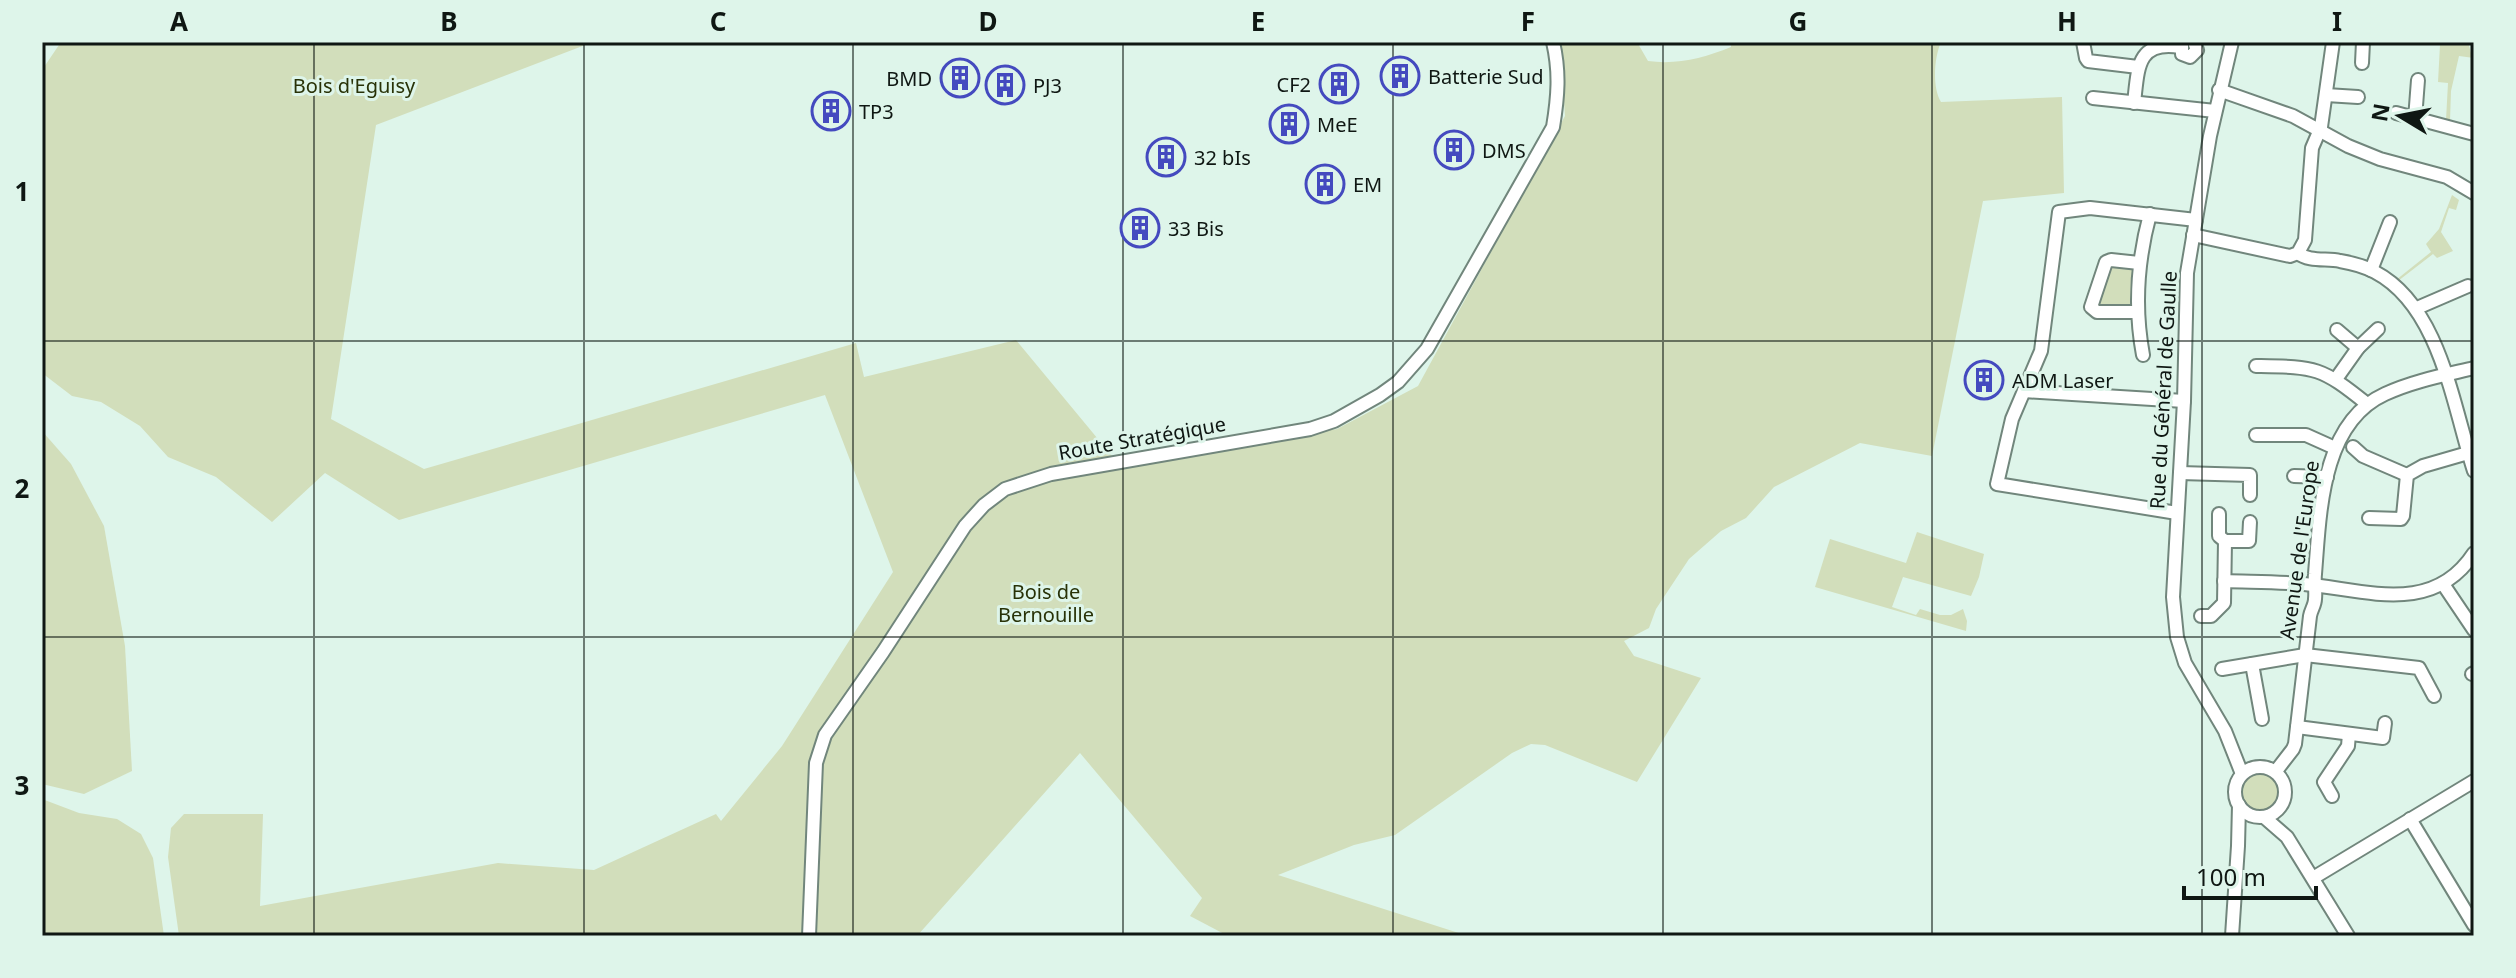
<svg xmlns="http://www.w3.org/2000/svg" width="2516" height="978" viewBox="0 0 2516 978" font-family="'Noto Sans',sans-serif">
<style>
.green{fill:#d2debb}
.lines{fill:none;stroke-linecap:round;stroke-linejoin:round}
.minor-casing{stroke:#71867c;stroke-width:16}
.minor{stroke:#fff;stroke-width:12}
.grid{fill:none;stroke:#0f1713;stroke-width:2;stroke-opacity:0.55}
.labels{text-anchor:middle;dominant-baseline:central;stroke-width:6;stroke-linejoin:round;paint-order:stroke}
.poi-label{font-size:20px;fill:#0f1713;stroke:#def5ea;text-anchor:start}
.park-label{font-size:20px;fill:#283207;stroke:#def5ea}
.street-label{font-size:20px;fill:#0f1713;stroke:#def5ea}
.neatline{fill:none;stroke:#0f1713;stroke-width:3}
.grid-label{font-size:26px;text-anchor:middle;font-weight:bold;fill:#0f1713}
</style>
<rect width="100%" height="100%" fill="#def5ea"/>
<!-- green -->
<g class="green">
<path d="M 61,42 L 593,42 L 376,125 L 331,419 L 424,469 L 856,343 L 864,377 L 1016,340 L 1117,462 L 1337,429 L 1418,386 L 1565,116 L 1560,42 L 1637,42 L 1648,61 C 1677,65 1704,58 1731,47 L 1731,42 L 1941,42 C 1934,58 1932,87 1941,102 L 2062,97 L 2064,193 L 1983,201 L 1932,456 L 1860,443 L 1774,487 L 1746,518 L 1721,531 L 1689,559 L 1656,609 L 1649,628 L 1624,641 L 1634,656 L 1701,678 L 1637,782 L 1545,745 L 1531,744 L 1512,753 L 1395,835 L 1354,845 L 1278,875 L 1468,936 L 1228,936 L 1190,916 L 1202,898 L 1080,753 L 917,936 L 179,936 L 168,857 L 171,828 L 184,814 L 263,814 L 260,906 L 498,863 L 594,870 L 716,814 L 721,821 L 782,746 L 893,572 L 825,395 L 399,520 L 325,473 L 272,522 L 216,477 L 168,457 L 140,426 L 101,402 L 72,396 L 42,373 L 42,70 Z"/>
<polygon points="2446,42 2468,42 2471,53 2474,54 2474,58 2459,56 2451,91 2450,121 2452,124 2443,122 2446,120 2448,83 2438,82 2440,45"/>
<polygon points="2452,195 2459,200 2456,210 2449,208 2441,232 2453,251 2437,258 2433,254 2398,281 2396,280 2431,252 2426,244 2439,229"/>
<polygon points="2108,265 2135,267 2132,307 2097,308"/>
<polygon points="42,431 71,464 104,526 125,646 132,771 84,794 42,784"/>
<polygon points="1917,532 1984,554 1979,577 1971,596 1903,577 1892,607 1916,615 1920,609 1940,615 1951,615 1963,609 1967,621 1966,631 1815,587 1830,539 1906,563"/>
<circle cx="2261" cy="792" r="19"/>
<polygon points="42,799 79,813 117,819 141,834 153,858 164,936 42,936"/>
</g>
<g class="lines">
<defs>
<g id="minor">
<polyline points="2083,42 2086,58 2088,61 2138,67"/>
<polyline points="2232,42 2210,136 2187,273 2184,401 2173,597 2177,637 2185,663 2225,731 2242,774"/>
<polyline points="2182,43 2182,54 2190,57 2197,50 2194,42"/>
<polyline points="2362,63 2363,42"/>
<polyline points="2219,90 2293,116 2348,146 2380,159 2447,177 2474,193"/>
<polyline points="2326,95 2358,97"/>
<polyline points="2093,98 2215,111"/>
<path d="M 2134,103 C 2138,70 2136,40 2180,47"/>
<polyline points="2396,113 2474,134"/>
<polyline points="2415,119 2418,80"/>
<polyline points="2193,235 2290,256 2298,253 2305,240 2312,148 2321,127 2333,42"/>
<path d="M 2298,253 C 2309,262 2327,258 2340,261 C 2352,263 2364,266 2375,272 C 2440,306 2453,406 2474,471"/>
<polyline points="2371,270 2390,222"/>
<polyline points="2417,308 2468,286"/>
<polyline points="2136,312 2097,312 2091,307 2106,262 2111,260 2139,263"/>
<polyline points="2337,330 2358,348"/>
<path d="M 2143,355 C 2134,307 2137,262 2150,214"/>
<path d="M 2256,366 C 2315,367 2320,366 2367,404"/>
<polyline points="2336,379 2358,348 2378,329"/>
<polyline points="2024,391 2184,401"/>
<polyline points="2256,435 2306,435 2335,448"/>
<polyline points="2353,447 2363,456 2407,475"/>
<polyline points="2180,473 2250,475 2250,495"/>
<polyline points="2294,476 2327,477"/>
<polyline points="2177,513 1997,484 2012,419 2041,351 2059,212 2090,208 2196,220"/>
<polyline points="2369,518 2401,519 2403,516 2407,475 2423,466 2468,453"/>
<polyline points="2225,541 2249,541 2250,522"/>
<path d="M 2224,581 C 2251,582 2278,582 2304,584 C 2366,590 2433,616 2474,553"/>
<polyline points="2443,584 2474,630"/>
<polyline points="2201,616 2211,616 2224,603 2225,541 2219,536 2219,514"/>
<polyline points="2252,664 2262,719"/>
<polyline points="2222,669 2305,655 2419,668 2434,696"/>
<polyline points="2472,674 2474,673"/>
<polyline points="2297,727 2383,738 2385,723"/>
<circle cx="2260" cy="792" r="25"/>
<path d="M 2276,771 L 2293,749 L 2295,744 L 2310,616 C 2311,610 2315,605 2315,599 C 2316,591 2314,582 2315,574 C 2320,513 2321,423 2385,394 C 2413,381 2445,375 2474,368"/>
<polyline points="2332,796 2324,782 2348,746 2349,734"/>
<polyline points="2264,817 2287,837 2348,936"/>
<polyline points="2410,819 2474,925"/>
<polyline points="2313,878 2474,781"/>
<path d="M 809,936 L 816,763 L 825,735 L 883,652 L 965,526 L 984,505 L 1005,489 L 1051,474 L 1310,429 L 1334,421 L 1380,395 L 1398,382 L 1427,349 L 1553,127 C 1558,97 1560,72 1553,42"/>
<polyline points="2232,936 2238,846 2239,805"/>
</g>
</defs>
<!-- minor casing -->
<use href="#minor" class="minor-casing"/>
<!-- minor -->
<use href="#minor" class="minor"/>
</g>
<!-- grid -->
<path class="grid" d="M 314,42 L 314,936M 584,42 L 584,936M 853,42 L 853,936M 1123,42 L 1123,936M 1393,42 L 1393,936M 1663,42 L 1663,936M 1932,42 L 1932,936M 2202,42 L 2202,936M 42,341 L 2474,341M 42,637 L 2474,637"/>
<!-- icons -->
<defs>
<symbol id="building-ring" viewBox="-11 -11 22 22"><circle r="9.5" fill="#def5ea" stroke="#444abf" stroke-width="1.5"/><path d="M-4-6H4V6H1V3H-1V6H-4ZM-2.5-4.3h1.7v1.8h-1.7ZM.8-4.3h1.7v1.8H.8ZM-2.5-1h1.7V.8h-1.7ZM.8-1h1.7V.8H.8Z" fill="#444abf"/></symbol>
</defs>
<g fill-rule="evenodd">
<use href="#building-ring" x="1378" y="54" width="44" height="44"/>
<use href="#building-ring" x="938" y="56" width="44" height="44"/>
<use href="#building-ring" x="1317" y="62" width="44" height="44"/>
<use href="#building-ring" x="983" y="63" width="44" height="44"/>
<use href="#building-ring" x="809" y="89" width="44" height="44"/>
<use href="#building-ring" x="1267" y="102" width="44" height="44"/>
<use href="#building-ring" x="1432" y="128" width="44" height="44"/>
<use href="#building-ring" x="1144" y="135" width="44" height="44"/>
<use href="#building-ring" x="1303" y="162" width="44" height="44"/>
<use href="#building-ring" x="1118" y="206" width="44" height="44"/>
<use href="#building-ring" x="1962" y="358" width="44" height="44"/>
</g>
<g class="labels">
<!-- poi labels -->
<g class="poi-label">
<text x="1428" y="76">Batterie Sud</text>
<text x="932" y="78" text-anchor="end">BMD</text>
<text x="1311" y="84" text-anchor="end">CF2</text>
<text x="1033" y="85">PJ3</text>
<text x="859" y="111">TP3</text>
<text x="1317" y="124">MeE</text>
<text x="1482" y="150">DMS</text>
<text x="1194" y="157">32 bIs</text>
<text x="1353" y="184">EM</text>
<text x="1168" y="228">33 Bis</text>
<text x="2012" y="380">ADM Laser</text>
</g>
<!-- park labels -->
<g class="park-label">
<text x="354" y="85">Bois d'Eguisy</text>
<text x="1046" y="591">Bois de<tspan x="1046" dy="23">Bernouille</tspan></text>
</g>
<!-- street labels -->
<g class="street-label">
<text transform="translate(2163 390) rotate(-87)">Rue du Général de Gaulle</text>
<text transform="translate(1142 438) rotate(-10)">Route Stratégique</text>
<text transform="translate(2299 550) rotate(-82)">Avenue de l'Europe</text>
</g>
</g>
<!-- border -->
<rect width="2516" height="978" fill="none" stroke="#def5ea" stroke-width="88"/>
<!-- north arrow -->
<g transform="translate(2400 116) rotate(280)" stroke="#def5ea" stroke-width="6" paint-order="stroke">
<path d="M0-6L14 30L0 20L-14 30Z" fill="#0f1713"/>
<text y="-12" font-size="22" font-weight="bold" text-anchor="middle" fill="#0f1713">N</text>
</g>
<!-- scale -->
<path d="M2184 886v12h132v-12" fill="none" stroke="#0f1713" stroke-width="4"/>
<text x="2196" y="886" font-size="24" fill="#0f1713" stroke="#def5ea" stroke-width="6" paint-order="stroke">100 m</text>
<rect x="44" y="44" width="2428" height="890" class="neatline"/>
<g class="grid-label">
<text x="179" y="31">A</text>
<text x="449" y="31">B</text>
<text x="718" y="31">C</text>
<text x="988" y="31">D</text>
<text x="1258" y="31">E</text>
<text x="1528" y="31">F</text>
<text x="1798" y="31">G</text>
<text x="2067" y="31">H</text>
<text x="2337" y="31">I</text>
<text x="22" y="201">1</text>
<text x="22" y="498">2</text>
<text x="22" y="795">3</text>
</g>
</svg>
